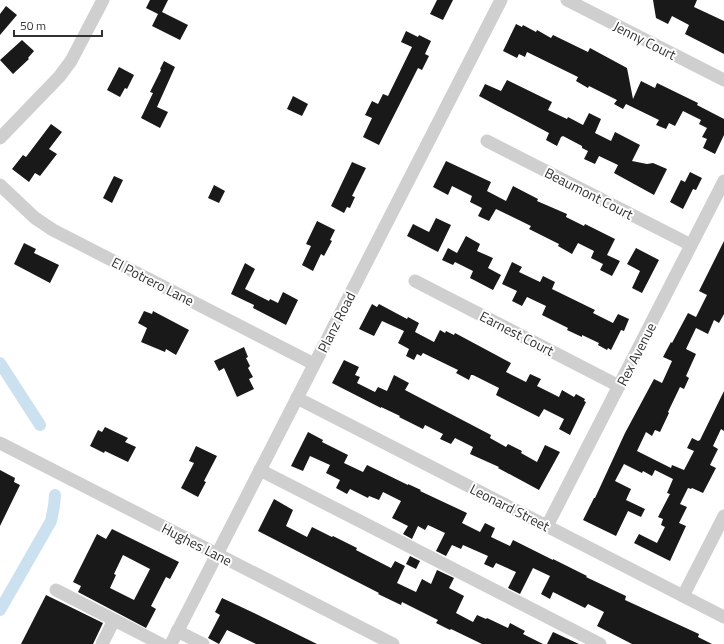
<svg xmlns="http://www.w3.org/2000/svg" width="724" height="644" viewBox="0 0 724 644" font-family="'Titillium Web',sans-serif">
<style>
.lines{fill:none;stroke-linecap:round;stroke-linejoin:round}
.canal{stroke:#cce1f0;stroke-width:12}
.building{fill:#191919;fill-rule:evenodd}
.minor{stroke:#cfcfcf;stroke-width:13}
.labels{text-anchor:middle;dominant-baseline:central;stroke-width:4;stroke-linejoin:round;paint-order:stroke}
.street-label{font-size:14px;fill:#323232;stroke:#fff}
</style>
<rect width="100%" height="100%" fill="#fff"/>
<g class="lines">
<!-- canal -->
<g class="canal">
<polyline points="0,363 40,425"/>
<polyline points="0,610 51,521 54,506 55,495"/>
</g>
</g>
<!-- building -->
<g class="building">
<polygon points="150,0 168,0 162,12 188,25 180,40 152,26 158,14 146,8"/>
<polygon points="437,0 453,0 443,20 430,14"/>
<polygon points="653,0 697,0 694,7 724,21 724,54 685,34 689,25 672,16 668,24 656,18"/>
<polygon points="6,6 17,15 0,35 0,14"/>
<polygon points="516,24 522,27 523,25 536,32 537,30 551,38 553,35 588,52 590,48 627,68 633,99 641,81 655,88 657,83 698,103 697,105 724,119 724,135 715,154 703,148 707,139 702,137 707,128 699,124 701,120 683,111 675,126 669,123 666,129 656,125 659,120 626,104 623,109 614,104 617,100 589,86 588,88 576,81 578,77 527,52 525,57 519,54 517,58 503,51"/>
<polygon points="406,31 418,37 419,35 431,41 425,54 429,56 422,70 418,68 379,145 363,137 372,118 365,115 372,101 378,104 383,94 388,96 412,47 401,42"/>
<polygon points="22,40 34,51 28,58 29,59 13,74 0,60"/>
<polygon points="164,61 175,67 157,107 168,112 160,128 141,118 153,93 150,92 161,70 160,69"/>
<polygon points="119,67 134,75 127,89 125,88 120,97 107,90"/>
<polygon points="507,80 552,102 548,110 567,119 568,117 583,125 589,113 601,119 595,133 611,141 615,132 640,145 632,161 647,164 653,163 667,169 654,195 614,173 618,165 599,156 595,164 584,159 588,151 582,148 582,146 563,136 561,137 557,146 546,140 549,133 479,96 485,84 501,91"/>
<polygon points="293,96 308,104 302,116 287,109"/>
<polygon points="51,124 62,132 49,149 57,154 40,176 35,173 29,182 12,169 23,155 26,157"/>
<polygon points="446,161 491,182 487,191 506,201 513,186 538,199 537,201 567,214 566,217 584,226 585,224 615,239 607,255 620,261 612,276 600,270 603,264 591,258 594,251 578,243 572,254 558,246 559,244 529,229 531,226 496,209 489,221 478,216 482,208 470,202 472,196 452,186 448,195 433,187"/>
<polygon points="352,162 366,168 352,196 355,197 350,208 347,207 344,213 331,206"/>
<polygon points="690,172 702,178 696,190 693,189 683,209 670,202 681,180 685,182"/>
<polygon points="114,176 123,180 112,203 103,198"/>
<polygon points="214,185 225,191 219,203 208,198"/>
<polygon points="436,218 451,225 438,252 407,236 413,224 429,232"/>
<polygon points="317,221 335,230 330,240 332,241 324,256 321,254 313,271 302,265 311,246 306,244"/>
<polygon points="466,236 480,244 477,251 493,258 488,268 501,275 493,290 470,278 473,271 455,262 453,265 442,260 448,248 457,253"/>
<polygon points="724,241 724,314 719,323 714,320 708,334 696,328 686,349 696,354 686,376 689,378 684,389 680,387 668,412 669,413 660,432 655,430 652,436 646,432 637,451 671,468 672,465 684,470 694,451 687,448 692,438 698,441 700,440 724,391 724,431 721,429 713,446 718,449 710,465 716,468 703,493 692,488 691,489 688,488 680,504 687,507 679,523 686,526 670,561 634,543 639,534 657,543 665,527 661,525 663,519 658,517 670,494 667,493 673,479 655,470 652,476 643,471 642,473 624,464 615,481 631,489 626,500 645,509 641,517 628,511 616,536 583,520 594,498 595,498 625,433 654,379 662,383 672,361 663,357 671,342 672,343 688,313 696,317 707,295 699,291"/>
<polygon points="24,243 36,249 34,253 59,265 50,283 14,264"/>
<polygon points="636,248 659,260 642,293 632,288 640,271 627,264"/>
<polygon points="512,262 522,267 519,272 540,282 543,276 555,282 552,289 595,310 593,313 613,323 618,314 629,319 624,331 621,330 611,350 608,348 607,350 598,345 599,343 582,335 582,337 567,330 568,328 542,315 546,306 527,297 522,306 512,301 517,291 502,284"/>
<polygon points="245,263 255,269 245,289 269,301 270,299 278,303 283,292 298,300 286,325 253,308 254,305 231,294"/>
<polygon points="372,304 377,307 379,304 407,319 408,317 419,323 415,332 434,342 440,330 445,333 446,331 454,335 455,333 511,363 506,372 526,382 530,374 541,379 537,386 559,397 562,390 574,397 576,394 585,399 584,401 586,402 570,435 559,429 564,419 544,409 539,417 496,395 499,388 473,375 471,375 469,380 456,373 458,370 423,353 421,356 417,354 414,360 406,356 409,349 398,343 404,331 382,321 374,336 359,329"/>
<polygon points="144,311 152,314 153,311 189,330 176,355 166,349 165,352 141,342 147,328 138,323"/>
<polygon points="244,347 248,357 246,358 250,366 248,368 253,377 249,379 254,389 237,397 224,368 219,371 214,361"/>
<polygon points="344,360 359,367 355,375 360,377 357,383 375,392 378,387 387,391 394,375 409,383 405,390 491,435 490,438 506,447 508,444 522,451 521,453 537,462 545,445 560,452 539,490 498,468 499,467 470,454 473,447 455,438 451,444 440,439 443,434 425,425 423,429 399,417 400,416 381,407 381,408 332,383"/>
<polygon points="105,427 128,438 125,442 136,447 128,462 105,451 104,453 90,446 98,430 102,432"/>
<polygon points="308,432 323,440 322,442 348,455 344,463 363,472 367,465 408,485 408,484 421,490 420,491 467,513 462,523 480,532 485,523 495,528 491,537 510,546 513,540 553,560 553,559 587,576 586,577 626,596 625,600 699,634 698,637 712,644 632,644 597,626 604,612 588,604 585,608 553,592 550,599 541,594 550,576 533,568 520,594 508,588 516,572 496,563 493,568 484,564 488,556 463,545 461,549 452,545 446,556 436,551 445,533 428,525 425,530 418,526 412,539 403,534 408,526 392,518 401,501 383,492 379,500 369,496 368,498 350,489 347,494 336,488 340,480 326,473 330,465 310,456 303,471 291,466"/>
<polygon points="196,446 217,456 204,481 206,482 198,497 181,488 194,463 189,461"/>
<polygon points="0,470 15,478 14,482 20,485 0,526"/>
<polygon points="274,499 293,510 286,526 307,537 312,527 332,537 333,536 357,548 356,550 391,568 395,561 405,566 397,583 416,592 422,579 431,584 437,570 454,578 449,588 464,596 456,613 473,622 477,615 486,619 487,618 508,628 510,623 525,631 523,634 543,644 482,644 451,629 450,630 436,623 438,620 402,602 401,605 378,594 379,593 258,531"/>
<path d="M 112,529 L 179,562 L 170,579 L 166,577 L 151,606 L 156,609 L 146,628 L 78,592 L 81,586 L 73,582 L 97,534 L 106,539 ZM 123,555 L 150,569 L 134,600 L 110,588 L 116,575 L 114,574 Z"/>
<polygon points="410,556 420,561 416,569 406,564"/>
<polygon points="46,595 103,623 93,644 21,644"/>
<polygon points="222,598 254,613 317,644 256,644 227,630 219,644 208,638 220,615 215,612"/>
<polygon points="553,632 579,644 547,644"/>
</g>
<g class="lines">
<!-- minor -->
<g class="minor">
<polyline points="567,0 724,80"/>
<polyline points="0,138 59,77 71,61 103,0"/>
<polyline points="487,141 691,245"/>
<polyline points="0,185 35,218 53,230 314,364"/>
<polyline points="415,281 619,386"/>
<polyline points="297,398 724,617"/>
<polyline points="0,443 393,644"/>
<polyline points="260,470 600,644"/>
<polyline points="547,526 724,181"/>
<polyline points="56,590 161,644"/>
<polyline points="683,596 724,516"/>
<polyline points="177,631 203,644"/>
<polyline points="102,644 114,620"/>
<polyline points="171,644 501,0"/>
</g>
</g>
<g class="labels">
<!-- street labels -->
<g class="street-label">
<text transform="translate(645 40) rotate(27)">Jenny Court</text>
<text transform="translate(589 193) rotate(27)">Beaumont Court</text>
<text transform="translate(153 281) rotate(27)">El Potrero Lane</text>
<text transform="translate(336 322) rotate(-63)">Planz Road</text>
<text transform="translate(517 333) rotate(27)">Earnest Court</text>
<text transform="translate(636 354) rotate(-63)">Rex Avenue</text>
<text transform="translate(510 507) rotate(27)">Leonard Street</text>
<text transform="translate(197 544) rotate(27)">Hughes Lane</text>
</g>
</g>
<!-- scale -->
<path d="M14 30v6h88v-6" fill="none" stroke="#323232" stroke-width="2"/>
<text x="20" y="30" font-size="12" fill="#323232" stroke="#ffffff" stroke-width="3" paint-order="stroke">50 m</text>
</svg>
